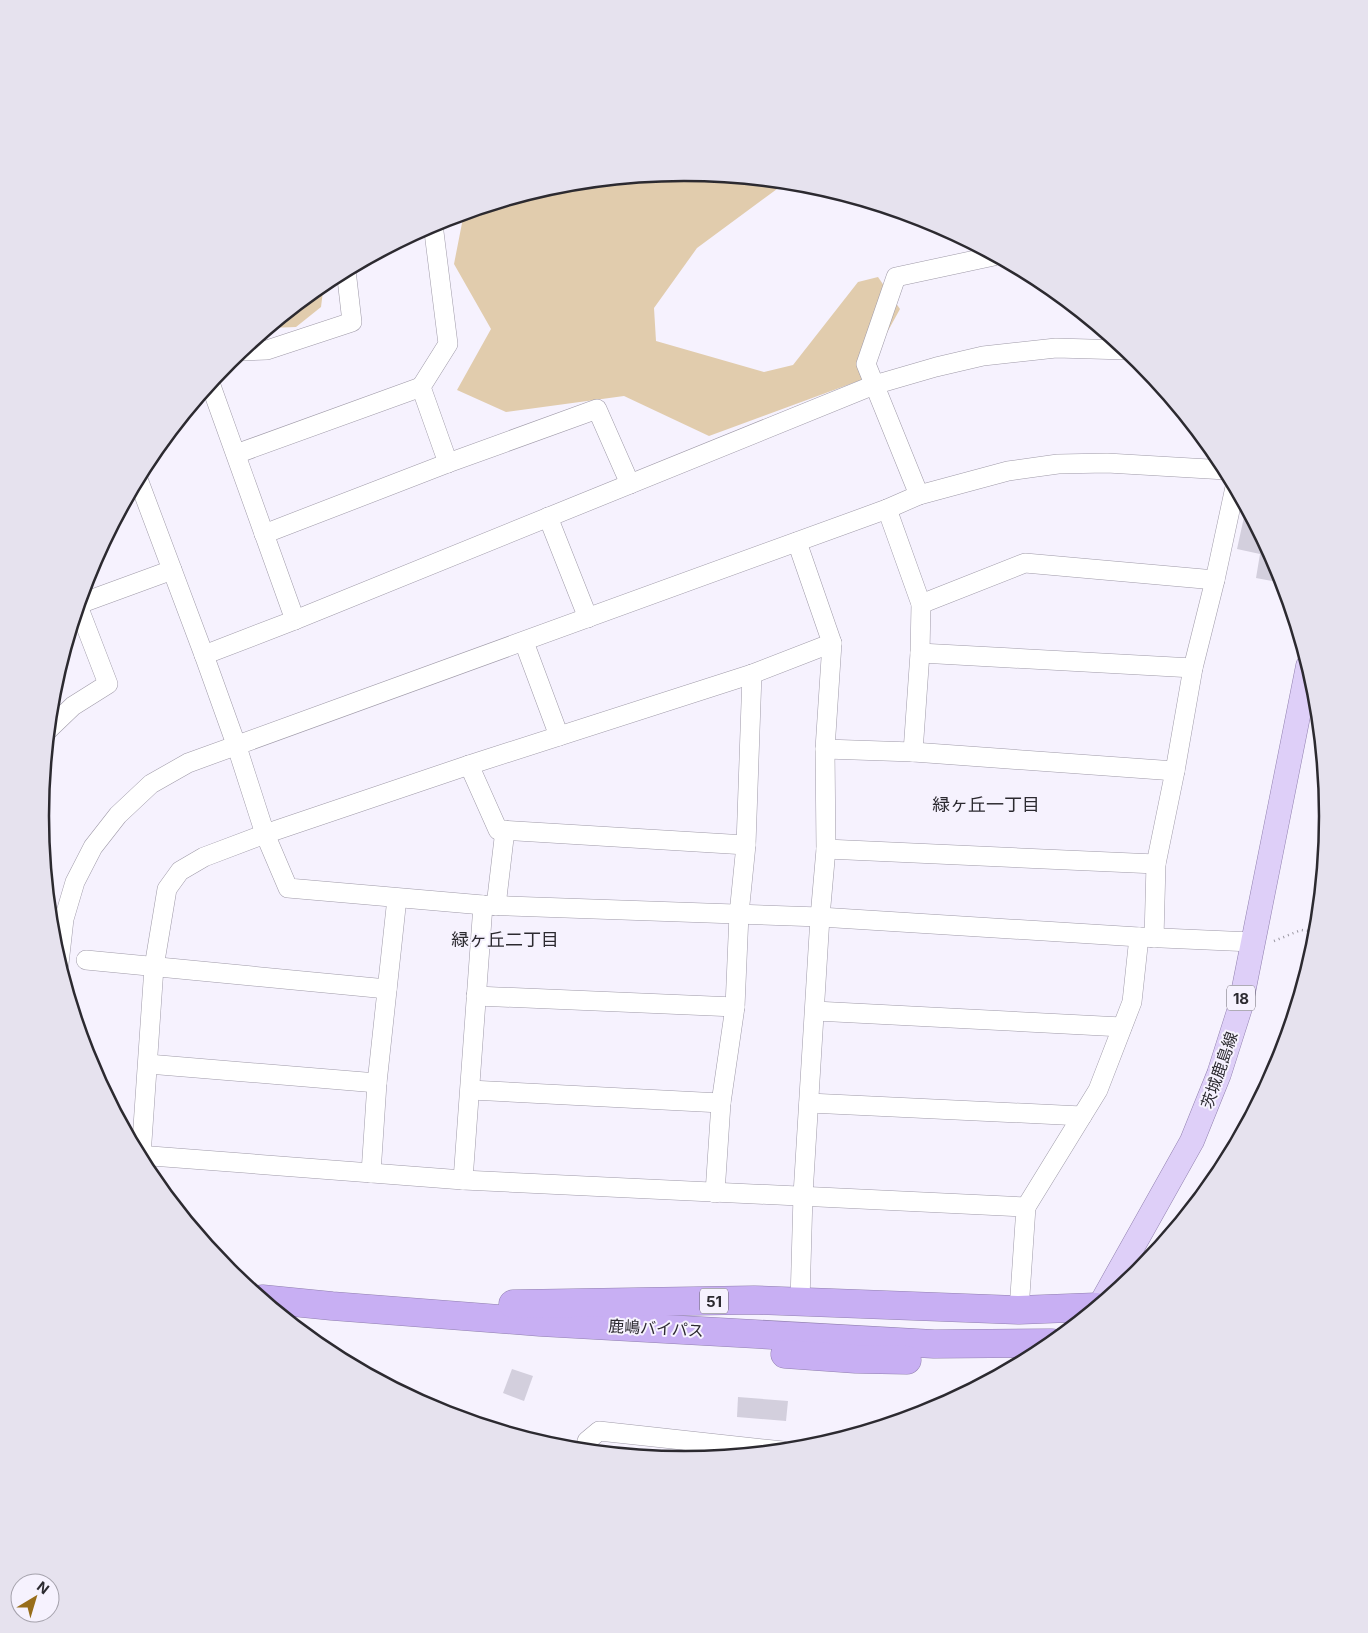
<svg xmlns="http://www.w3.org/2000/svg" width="1368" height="1633" viewBox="0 0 1368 1633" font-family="Inter,'Noto Sans JP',sans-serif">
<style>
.green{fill:#e1ccad}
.building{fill:#d3cfdd}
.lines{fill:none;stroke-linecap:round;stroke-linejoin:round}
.minor-casing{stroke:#9f9aa8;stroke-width:20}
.major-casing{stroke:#9180af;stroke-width:25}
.highway-casing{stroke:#9180af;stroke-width:29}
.path{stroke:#9b98a2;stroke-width:2.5;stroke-dasharray:1 4;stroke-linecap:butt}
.minor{stroke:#fff;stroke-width:19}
.major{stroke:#decff8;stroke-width:24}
.highway{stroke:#c8aff3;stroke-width:28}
.labels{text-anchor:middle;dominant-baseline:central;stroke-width:4;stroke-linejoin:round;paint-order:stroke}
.shield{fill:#f6f2fe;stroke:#69666e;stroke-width:1}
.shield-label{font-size:15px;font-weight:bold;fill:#2c2a30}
.street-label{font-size:16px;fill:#2c2a30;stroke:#f6f2fe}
.neighbourhood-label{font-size:18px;fill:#2c2a30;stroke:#f6f2fe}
.rim{fill:none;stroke:#2c2a30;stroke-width:2.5}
</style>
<rect width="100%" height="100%" fill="#f6f2fe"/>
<!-- green -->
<g class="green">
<polygon points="682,173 771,181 777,189 697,248 654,308 656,341 764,372 793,365 858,282 878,277 900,309 861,380 709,436 624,396 506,412 457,390 491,329 454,264 463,218 461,214 559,185"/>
<polygon points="324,283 321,307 296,327 269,328"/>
</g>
<!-- building -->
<g class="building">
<polygon points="1246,508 1279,570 1283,583 1256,578 1260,554 1237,549"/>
<polygon points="512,1369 533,1376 524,1401 503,1393"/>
<polygon points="738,1397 788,1401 786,1421 737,1417"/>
</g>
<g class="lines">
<defs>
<g id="minor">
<polyline points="433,224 448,344 421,387 448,463"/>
<polyline points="241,351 267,350 352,322 346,270"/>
<polyline points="210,383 295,620"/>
<polyline points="236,454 421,387"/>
<polyline points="138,479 204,655 237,747 265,834 288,888 483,905 820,917 1139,937 1252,942"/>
<polyline points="919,495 866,364 896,277 994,256"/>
<polyline points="887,509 921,604 920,653 913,752"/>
<polyline points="548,517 588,618"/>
<polyline points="264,534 448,463 597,409 630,484"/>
<polyline points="797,542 832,643 825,749 826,849 820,917 803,1195 800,1302"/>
<polyline points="79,604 172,570"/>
<polyline points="921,604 1025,563 1215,580"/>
<polyline points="524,642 559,736"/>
<polyline points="920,653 1193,668"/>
<polyline points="204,655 295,620 874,385 936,367 983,356 1056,348 1126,350"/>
<polyline points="48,730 73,706 108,684 78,606"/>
<polyline points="825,749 913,752 1175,771"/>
<polyline points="469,765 498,830 746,845"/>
<polyline points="826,849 1156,864"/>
<polyline points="496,906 505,830"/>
<polyline points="1154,938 1156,864 1175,771 1193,668 1215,580 1235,487"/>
<polyline points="86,960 387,989"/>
<polyline points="59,964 64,919 75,882 93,847 118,815 151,784 188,763 887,509 919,495 1008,471 1058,464 1107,463 1226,470"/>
<polyline points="476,996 735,1007"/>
<polyline points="815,1011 1122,1027"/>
<polyline points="148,1064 377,1083"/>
<polyline points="470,1090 721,1103"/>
<polyline points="809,1103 1082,1116"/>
<polyline points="138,1155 463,1180 1026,1207 1019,1310"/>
<polyline points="141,1156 154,967 167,889 180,871 204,857 265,834 469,765 752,674 832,643"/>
<polyline points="371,1173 377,1083 397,898"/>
<polyline points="463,1180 483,905"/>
<polyline points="715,1193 721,1103 735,1007 739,914 746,845 752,674"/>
<polyline points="1026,1207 1098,1090 1132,1002 1139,937"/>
<polyline points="585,1451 587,1441 599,1431 783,1451"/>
</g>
<polyline id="major" points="1100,1305 1192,1141 1219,1074 1240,1008 1308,666"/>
<g id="highway">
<polyline points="262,1299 332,1306 540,1322 934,1344 1052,1343"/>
<polyline points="513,1304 754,1300 1019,1310 1096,1307"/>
<polyline points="785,1354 856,1359 907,1360"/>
</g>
</defs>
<!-- minor casing -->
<use href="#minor" class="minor-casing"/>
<!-- major casing -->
<use href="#major" class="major-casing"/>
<!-- highway casing -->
<use href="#highway" class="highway-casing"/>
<!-- path -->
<polyline class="path" points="1274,941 1301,930 1317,932"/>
<!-- minor -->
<use href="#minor" class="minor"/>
<!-- major -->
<use href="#major" class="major"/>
<!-- highway -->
<use href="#highway" class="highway"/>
</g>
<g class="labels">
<!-- shield labels -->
<g class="shield">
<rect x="1227" y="985.5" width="28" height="25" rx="4"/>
<rect x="700" y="1288.5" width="28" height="25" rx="4"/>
</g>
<g class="shield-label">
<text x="1241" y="998">18</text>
<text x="714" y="1301">51</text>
</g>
<!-- street labels -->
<g class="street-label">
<text transform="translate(1219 1070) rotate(-71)">茨城鹿島線</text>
<text transform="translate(656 1328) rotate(3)">鹿嶋バイパス</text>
</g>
<!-- neighbourhood labels -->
<g class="neighbourhood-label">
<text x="986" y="804">緑ヶ丘一丁目</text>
<text x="505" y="939">緑ヶ丘二丁目</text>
</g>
</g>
<!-- crop -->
<path d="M0 0H1368V1633H0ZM49 816a635 635 0 1 1 1270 0a635 635 0 1 1-1270 0Z" fill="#e6e2ee" fill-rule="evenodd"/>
<path class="rim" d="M49 816a635 635 0 1 1 1270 0a635 635 0 1 1-1270 0Z"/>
<!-- north arrow -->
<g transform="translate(35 1598) rotate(38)"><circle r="24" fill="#f6f2fe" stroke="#a5a2ac"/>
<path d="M0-4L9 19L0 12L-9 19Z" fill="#986d1a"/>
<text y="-8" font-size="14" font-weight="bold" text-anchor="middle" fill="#2c2a30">N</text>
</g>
</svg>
